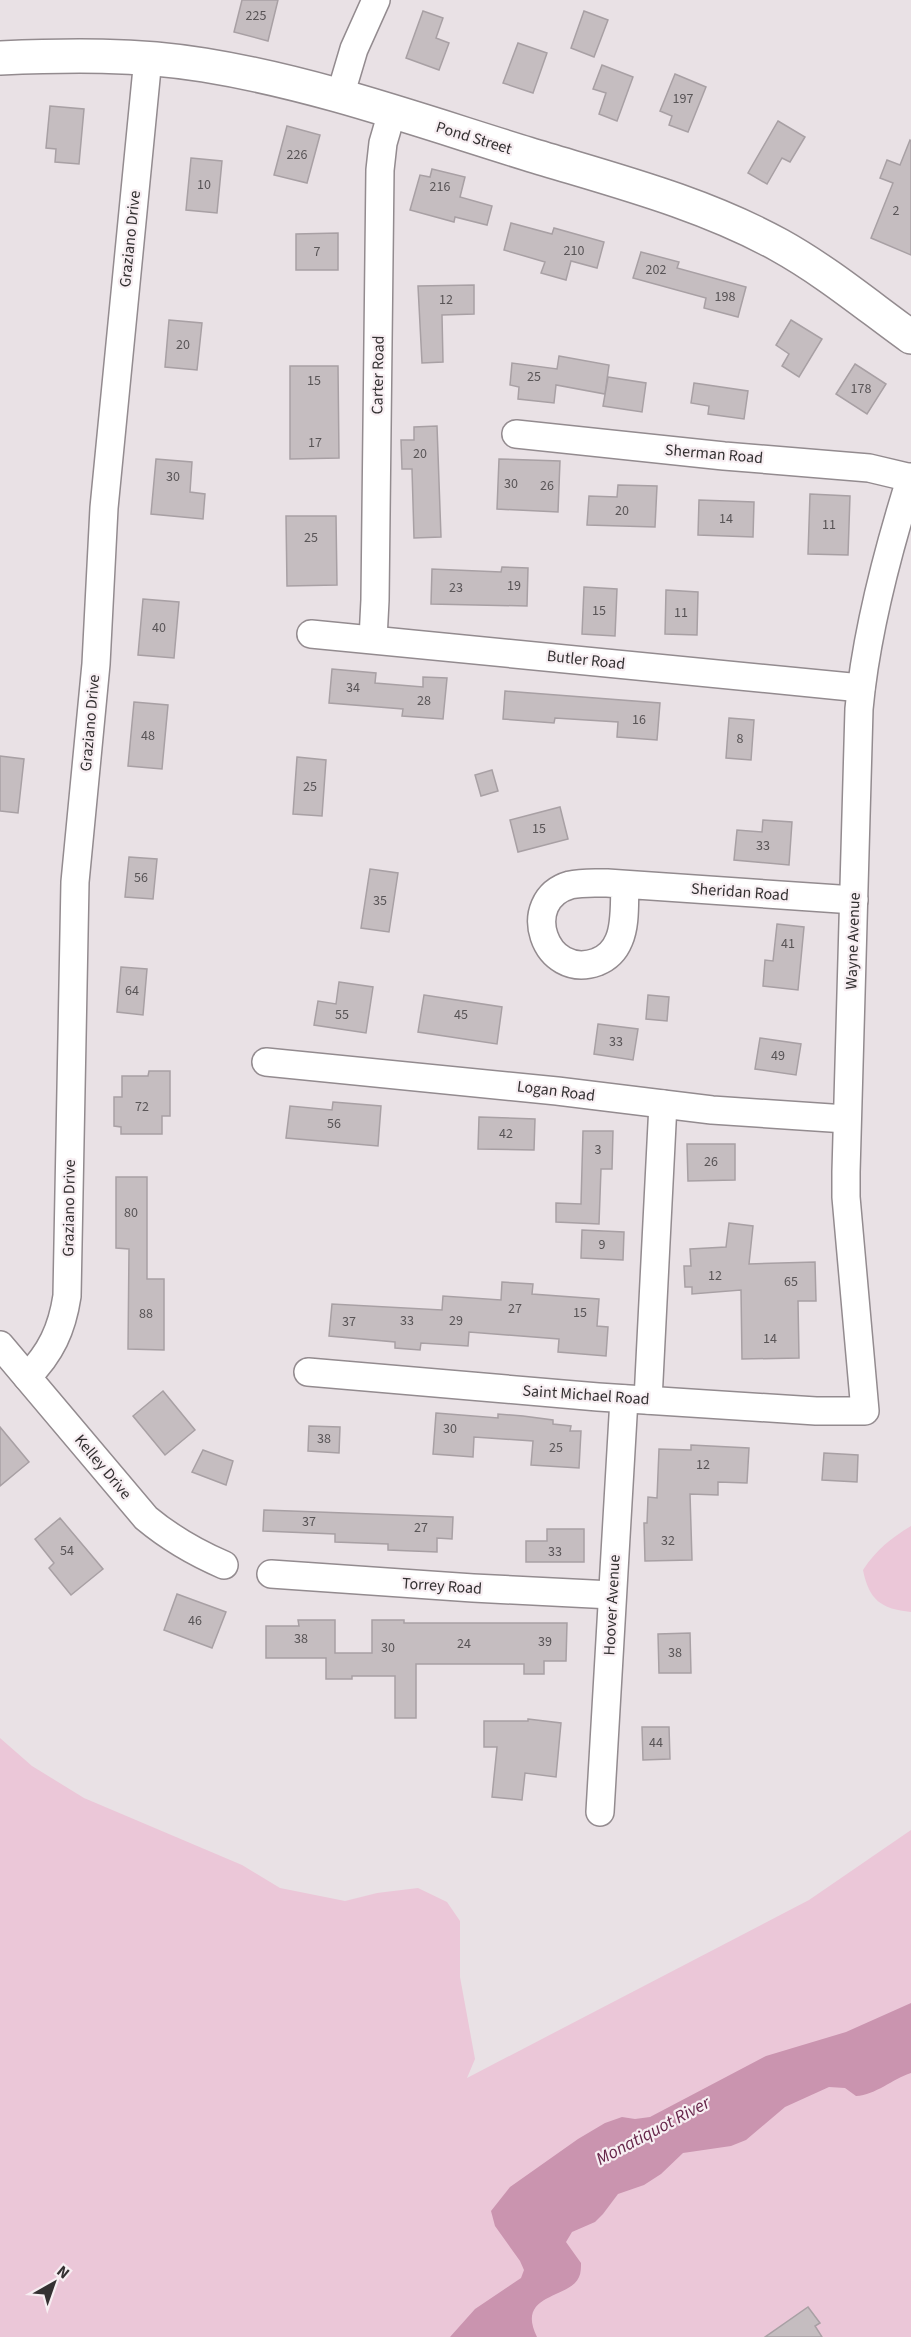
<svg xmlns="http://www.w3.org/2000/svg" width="911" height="2337" viewBox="0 0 911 2337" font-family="'Source Sans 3',sans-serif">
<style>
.green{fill:#ebc7d8}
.water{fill:#ca94af}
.building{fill:#c5bdc0;stroke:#a8a0a4;stroke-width:1.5}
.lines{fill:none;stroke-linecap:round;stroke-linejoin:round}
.minor-casing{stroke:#938b8f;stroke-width:30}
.secondary-casing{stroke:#938b8f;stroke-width:36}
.minor{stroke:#fff;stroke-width:27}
.secondary{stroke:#fff;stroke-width:33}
.labels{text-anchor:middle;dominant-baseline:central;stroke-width:4.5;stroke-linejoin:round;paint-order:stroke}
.number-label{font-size:14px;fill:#585456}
.street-label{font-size:16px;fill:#343132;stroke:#f7eef2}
.water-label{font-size:18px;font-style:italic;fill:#66264a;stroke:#f7eef2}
</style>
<rect width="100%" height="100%" fill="#e9e1e5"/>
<!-- green -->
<g class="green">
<path d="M 911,1526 L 911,1612 C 881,1609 869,1600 863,1570 C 876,1550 891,1538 911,1526 Z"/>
<polygon points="0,1738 32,1766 84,1798 242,1865 280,1888 345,1901 377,1893 418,1888 447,1902 460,1921 460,1977 475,2059 467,2078 809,1900 911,1830 911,2337 0,2337"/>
</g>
<!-- water -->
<path class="water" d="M 911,2003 L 911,2073 C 892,2079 876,2095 856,2096 L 845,2088 L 829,2087 L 785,2107 L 746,2140 L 731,2146 L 683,2153 L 661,2174 L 644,2185 L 618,2194 L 603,2214 L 595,2222 L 572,2232 L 566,2242 L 581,2263 C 581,2267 581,2273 579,2277 C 570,2299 515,2293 537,2337 L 450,2337 L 475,2309 L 521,2278 L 524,2270 L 520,2261 L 495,2226 L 491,2211 L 510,2187 L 578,2139 L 605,2123 L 622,2117 L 635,2119 L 650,2117 L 766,2056 L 846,2032 Z"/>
<!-- building -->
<g class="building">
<polygon points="242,0 278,0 268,41 234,32"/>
<polygon points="423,11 443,18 436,38 449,43 439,70 406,58"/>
<polygon points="584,11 608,20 594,57 571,48"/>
<polygon points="518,43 547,53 533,93 503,83"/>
<polygon points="602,65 633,77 617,121 599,114 606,93 593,89"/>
<polygon points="675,74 706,87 688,132 669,125 672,116 660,111"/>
<polygon points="50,106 84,109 79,164 55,162 56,149 46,148"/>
<polygon points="778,121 805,137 790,162 782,158 767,184 748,173"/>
<polygon points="287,126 320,135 307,183 274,175"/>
<polygon points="910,140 911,141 911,255 871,238 893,183 880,178 887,160 900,165"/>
<polygon points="191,158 222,161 217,213 186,210"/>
<polygon points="432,169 465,177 460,197 492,206 487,225 455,217 454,222 410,210 420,175 430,177"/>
<polygon points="511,223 552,234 554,228 604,242 597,268 571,261 566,280 541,273 545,262 504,250"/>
<polygon points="338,233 338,270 296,270 296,234"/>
<polygon points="641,252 679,262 677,268 746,287 738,317 704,308 706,298 633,278"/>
<polygon points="474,285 474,314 442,315 443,362 422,363 418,286"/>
<polygon points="169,320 202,323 197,370 165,367"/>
<polygon points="791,320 822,339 799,377 782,366 789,354 776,345"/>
<polygon points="559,356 609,365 605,394 556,385 554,403 518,399 519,387 510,385 512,363 557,369"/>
<polygon points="855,364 886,384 867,414 836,394"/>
<polygon points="290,366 338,366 339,458 290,459"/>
<polygon points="608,377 646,383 642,412 603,406"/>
<polygon points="694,383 748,391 744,419 708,414 709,406 691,403"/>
<polygon points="437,426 441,537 414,538 412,469 402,469 401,440 414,440 414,427"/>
<polygon points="156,459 192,462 190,492 205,494 203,519 151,514"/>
<polygon points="499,459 560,461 558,512 497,509"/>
<polygon points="618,485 657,486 655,527 587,525 589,496 617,497"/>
<polygon points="810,494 850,496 848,555 808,554"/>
<polygon points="699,500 754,502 753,537 698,535"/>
<polygon points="286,516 336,516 337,585 287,586"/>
<polygon points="502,567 528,568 527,606 431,604 432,569 501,572"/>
<polygon points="584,587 617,589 615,636 582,634"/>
<polygon points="666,590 698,592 697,635 665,634"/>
<polygon points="143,599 179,602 174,658 138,655"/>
<polygon points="332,669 376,673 375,683 423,687 423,677 447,678 443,719 402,716 403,709 329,703"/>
<polygon points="505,691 660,703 657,740 617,737 618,722 555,718 554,723 503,719"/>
<polygon points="134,702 168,705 162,769 128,766"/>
<polygon points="729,718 754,720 751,760 726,758"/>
<polygon points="0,756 24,759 18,813 0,811"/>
<polygon points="297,757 326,760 322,816 293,814"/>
<polygon points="492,770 498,791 481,796 475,775"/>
<polygon points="560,807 568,839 518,852 510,820"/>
<polygon points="763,820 792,822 789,865 734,860 737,830 762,832"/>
<polygon points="129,857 157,859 153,899 125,897"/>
<polygon points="370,869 398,873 389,932 361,928"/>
<polygon points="777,924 804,927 798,990 763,986 765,960 773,961"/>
<polygon points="121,967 147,969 143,1015 117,1012"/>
<polygon points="339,982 373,987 366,1033 314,1025 318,1001 336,1004"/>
<polygon points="424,995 502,1007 497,1044 418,1032"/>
<polygon points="648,995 669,997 667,1021 646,1019"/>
<polygon points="598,1024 638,1029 633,1060 594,1054"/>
<polygon points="760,1038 801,1044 796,1075 755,1069"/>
<polygon points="149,1071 170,1071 170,1116 162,1116 162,1134 121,1134 121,1127 114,1126 114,1097 122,1097 122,1076 148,1076"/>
<polygon points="333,1102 381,1106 378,1146 286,1138 290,1106 332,1110"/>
<polygon points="479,1117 535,1119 534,1150 478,1149"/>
<polygon points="583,1131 613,1131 612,1169 601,1169 599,1224 556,1222 556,1203 581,1204"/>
<polygon points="687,1144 735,1144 735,1180 688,1181"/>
<polygon points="116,1177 147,1177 147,1279 164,1279 164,1350 128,1349 129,1249 116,1248"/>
<polygon points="729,1223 753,1226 749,1264 815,1262 816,1301 798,1301 799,1358 742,1359 741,1290 692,1294 692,1287 685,1287 684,1266 691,1266 690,1249 726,1247"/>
<polygon points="582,1230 624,1232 623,1260 581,1258"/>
<polygon points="502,1282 533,1284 532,1294 599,1299 597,1326 608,1327 606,1356 558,1352 559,1339 469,1332 468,1346 421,1343 420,1350 395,1348 395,1342 329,1336 332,1304 442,1310 443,1296 501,1300"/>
<polygon points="163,1391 195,1430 165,1455 133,1416"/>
<polygon points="436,1413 498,1418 498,1414 523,1416 553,1420 553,1424 571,1426 570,1431 581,1431 579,1468 531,1465 533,1441 474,1437 473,1457 433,1454"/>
<polygon points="309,1426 340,1427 339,1453 308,1451"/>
<polygon points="0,1427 29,1462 0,1486"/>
<polygon points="691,1445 749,1448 747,1483 718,1482 718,1495 690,1494 692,1560 645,1561 644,1523 647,1523 648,1497 657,1498 659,1449 691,1450"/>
<polygon points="203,1450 233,1461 226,1485 192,1472"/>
<polygon points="824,1453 858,1455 857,1482 822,1480"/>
<polygon points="264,1510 453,1517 452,1539 437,1538 437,1552 388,1550 388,1544 335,1542 335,1534 263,1531"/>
<polygon points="60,1518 103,1569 71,1595 49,1568 54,1563 35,1539"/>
<polygon points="547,1529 584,1529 584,1562 526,1562 526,1541 547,1541"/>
<polygon points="177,1594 226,1612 212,1648 164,1630"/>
<polygon points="298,1620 335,1620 335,1653 372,1653 372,1620 404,1620 404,1623 567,1623 566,1661 544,1661 544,1674 524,1674 524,1664 416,1664 416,1718 395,1718 395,1676 352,1676 352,1679 326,1679 326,1658 266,1658 266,1626 299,1626"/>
<polygon points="690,1633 691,1673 659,1673 658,1634"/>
<polygon points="528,1719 561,1723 556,1777 525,1773 522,1800 492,1797 497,1747 484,1747 484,1721 528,1721"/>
<polygon points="642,1727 669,1727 670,1759 643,1760"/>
<polygon points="808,2307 820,2323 815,2326 822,2337 765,2337"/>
</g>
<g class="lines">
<defs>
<g id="minor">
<polyline points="340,96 354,49 376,0"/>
<polyline points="516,434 724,456 869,468 911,478"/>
<polyline points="311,634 861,688"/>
<polyline points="373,639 375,600 380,170 383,143 392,112"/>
<path d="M 625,885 C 624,902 626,924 619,940 C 615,950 607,958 597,962 C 544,981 518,900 570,885 C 582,882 595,883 607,883 L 854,900"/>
<polyline points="266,1062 557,1091 712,1110 846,1119"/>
<path d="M 0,1345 L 146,1518 C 170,1538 196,1553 224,1565"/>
<path d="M 308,1372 L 598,1397 L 816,1411 L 865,1411 L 846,1197 L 846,1172 L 859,709 C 866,633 888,550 911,477"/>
<path d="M 27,1377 C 51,1353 62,1329 67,1296 L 75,882 L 96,664 L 104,508 L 148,58"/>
<polyline points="648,1400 663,1104"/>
<polyline points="271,1574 473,1588 612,1595"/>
<polyline points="600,1812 624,1399"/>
</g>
<path id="secondary" d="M 0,58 C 68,55 137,54 204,65 C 315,83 421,121 528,154 C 613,180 701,202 779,245 C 826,271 868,306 911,337"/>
</defs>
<!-- minor casing -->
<use href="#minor" class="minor-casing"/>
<!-- secondary casing -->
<use href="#secondary" class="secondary-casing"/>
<!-- minor -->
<use href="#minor" class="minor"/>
<!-- secondary -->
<use href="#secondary" class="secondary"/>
</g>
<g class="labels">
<!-- number labels -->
<g class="number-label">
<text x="256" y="16">225</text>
<text x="683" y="99">197</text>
<text x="297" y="155">226</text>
<text x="204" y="185">10</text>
<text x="440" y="187">216</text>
<text x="896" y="211">2</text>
<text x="574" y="251">210</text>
<text x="317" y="252">7</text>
<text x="656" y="270">202</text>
<text x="725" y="297">198</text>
<text x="446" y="300">12</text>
<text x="183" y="345">20</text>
<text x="534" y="377">25</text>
<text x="314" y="381">15</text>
<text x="861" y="389">178</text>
<text x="315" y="443">17</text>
<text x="420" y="454">20</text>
<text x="173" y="477">30</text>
<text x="511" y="484">30</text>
<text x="547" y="486">26</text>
<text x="622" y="511">20</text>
<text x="726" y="519">14</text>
<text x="829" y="525">11</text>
<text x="311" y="538">25</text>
<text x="514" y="586">19</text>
<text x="456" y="588">23</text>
<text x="599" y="611">15</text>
<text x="681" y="613">11</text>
<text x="159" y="628">40</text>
<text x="353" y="688">34</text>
<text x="424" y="701">28</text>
<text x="639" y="720">16</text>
<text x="148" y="736">48</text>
<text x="740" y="739">8</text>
<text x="310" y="787">25</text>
<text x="539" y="829">15</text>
<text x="763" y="846">33</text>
<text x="141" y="878">56</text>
<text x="380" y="901">35</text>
<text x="788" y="944">41</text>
<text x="132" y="991">64</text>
<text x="342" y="1015">55</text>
<text x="461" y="1015">45</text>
<text x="616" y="1042">33</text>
<text x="778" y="1056">49</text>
<text x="142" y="1107">72</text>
<text x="334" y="1124">56</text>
<text x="506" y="1134">42</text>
<text x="598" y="1150">3</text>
<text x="711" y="1162">26</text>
<text x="131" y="1213">80</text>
<text x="602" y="1245">9</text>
<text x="715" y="1276">12</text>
<text x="791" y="1282">65</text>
<text x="515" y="1309">27</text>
<text x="580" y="1313">15</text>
<text x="146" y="1314">88</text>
<text x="407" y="1321">33</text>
<text x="456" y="1321">29</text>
<text x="349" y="1322">37</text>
<text x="770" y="1339">14</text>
<text x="450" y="1429">30</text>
<text x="324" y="1439">38</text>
<text x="556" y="1448">25</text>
<text x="703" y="1465">12</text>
<text x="309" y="1522">37</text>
<text x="421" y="1528">27</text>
<text x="668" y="1541">32</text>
<text x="67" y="1551">54</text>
<text x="555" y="1552">33</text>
<text x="195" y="1621">46</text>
<text x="301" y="1639">38</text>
<text x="545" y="1642">39</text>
<text x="464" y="1644">24</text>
<text x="388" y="1648">30</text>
<text x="675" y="1653">38</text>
<text x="656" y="1743">44</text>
</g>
<!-- street labels -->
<g class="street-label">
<text transform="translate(474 138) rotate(17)">Pond Street</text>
<text transform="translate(130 239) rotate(-84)">Graziano Drive</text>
<text transform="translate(378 375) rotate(-89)">Carter Road</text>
<text transform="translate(714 454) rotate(5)">Sherman Road</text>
<text transform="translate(586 660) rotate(6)">Butler Road</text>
<text transform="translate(90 723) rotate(-85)">Graziano Drive</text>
<text transform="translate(740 892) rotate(4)">Sheridan Road</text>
<text transform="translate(853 941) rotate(-88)">Wayne Avenue</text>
<text transform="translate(556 1091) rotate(7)">Logan Road</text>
<text transform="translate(69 1208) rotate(-89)">Graziano Drive</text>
<text transform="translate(586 1395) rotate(4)">Saint Michael Road</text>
<text transform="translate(103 1467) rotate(50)">Kelley Drive</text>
<text transform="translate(442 1586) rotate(4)">Torrey Road</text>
<text transform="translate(612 1605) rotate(-87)">Hoover Avenue</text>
</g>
<!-- water labels -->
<g class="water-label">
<text transform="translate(653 2131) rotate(-28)">Monatiquot River</text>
</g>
</g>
<!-- north arrow -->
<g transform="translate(54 2283) rotate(40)" stroke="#f7eef2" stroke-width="4.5" paint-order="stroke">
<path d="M0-4.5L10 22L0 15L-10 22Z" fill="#343132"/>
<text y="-9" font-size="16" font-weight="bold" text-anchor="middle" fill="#343132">N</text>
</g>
</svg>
